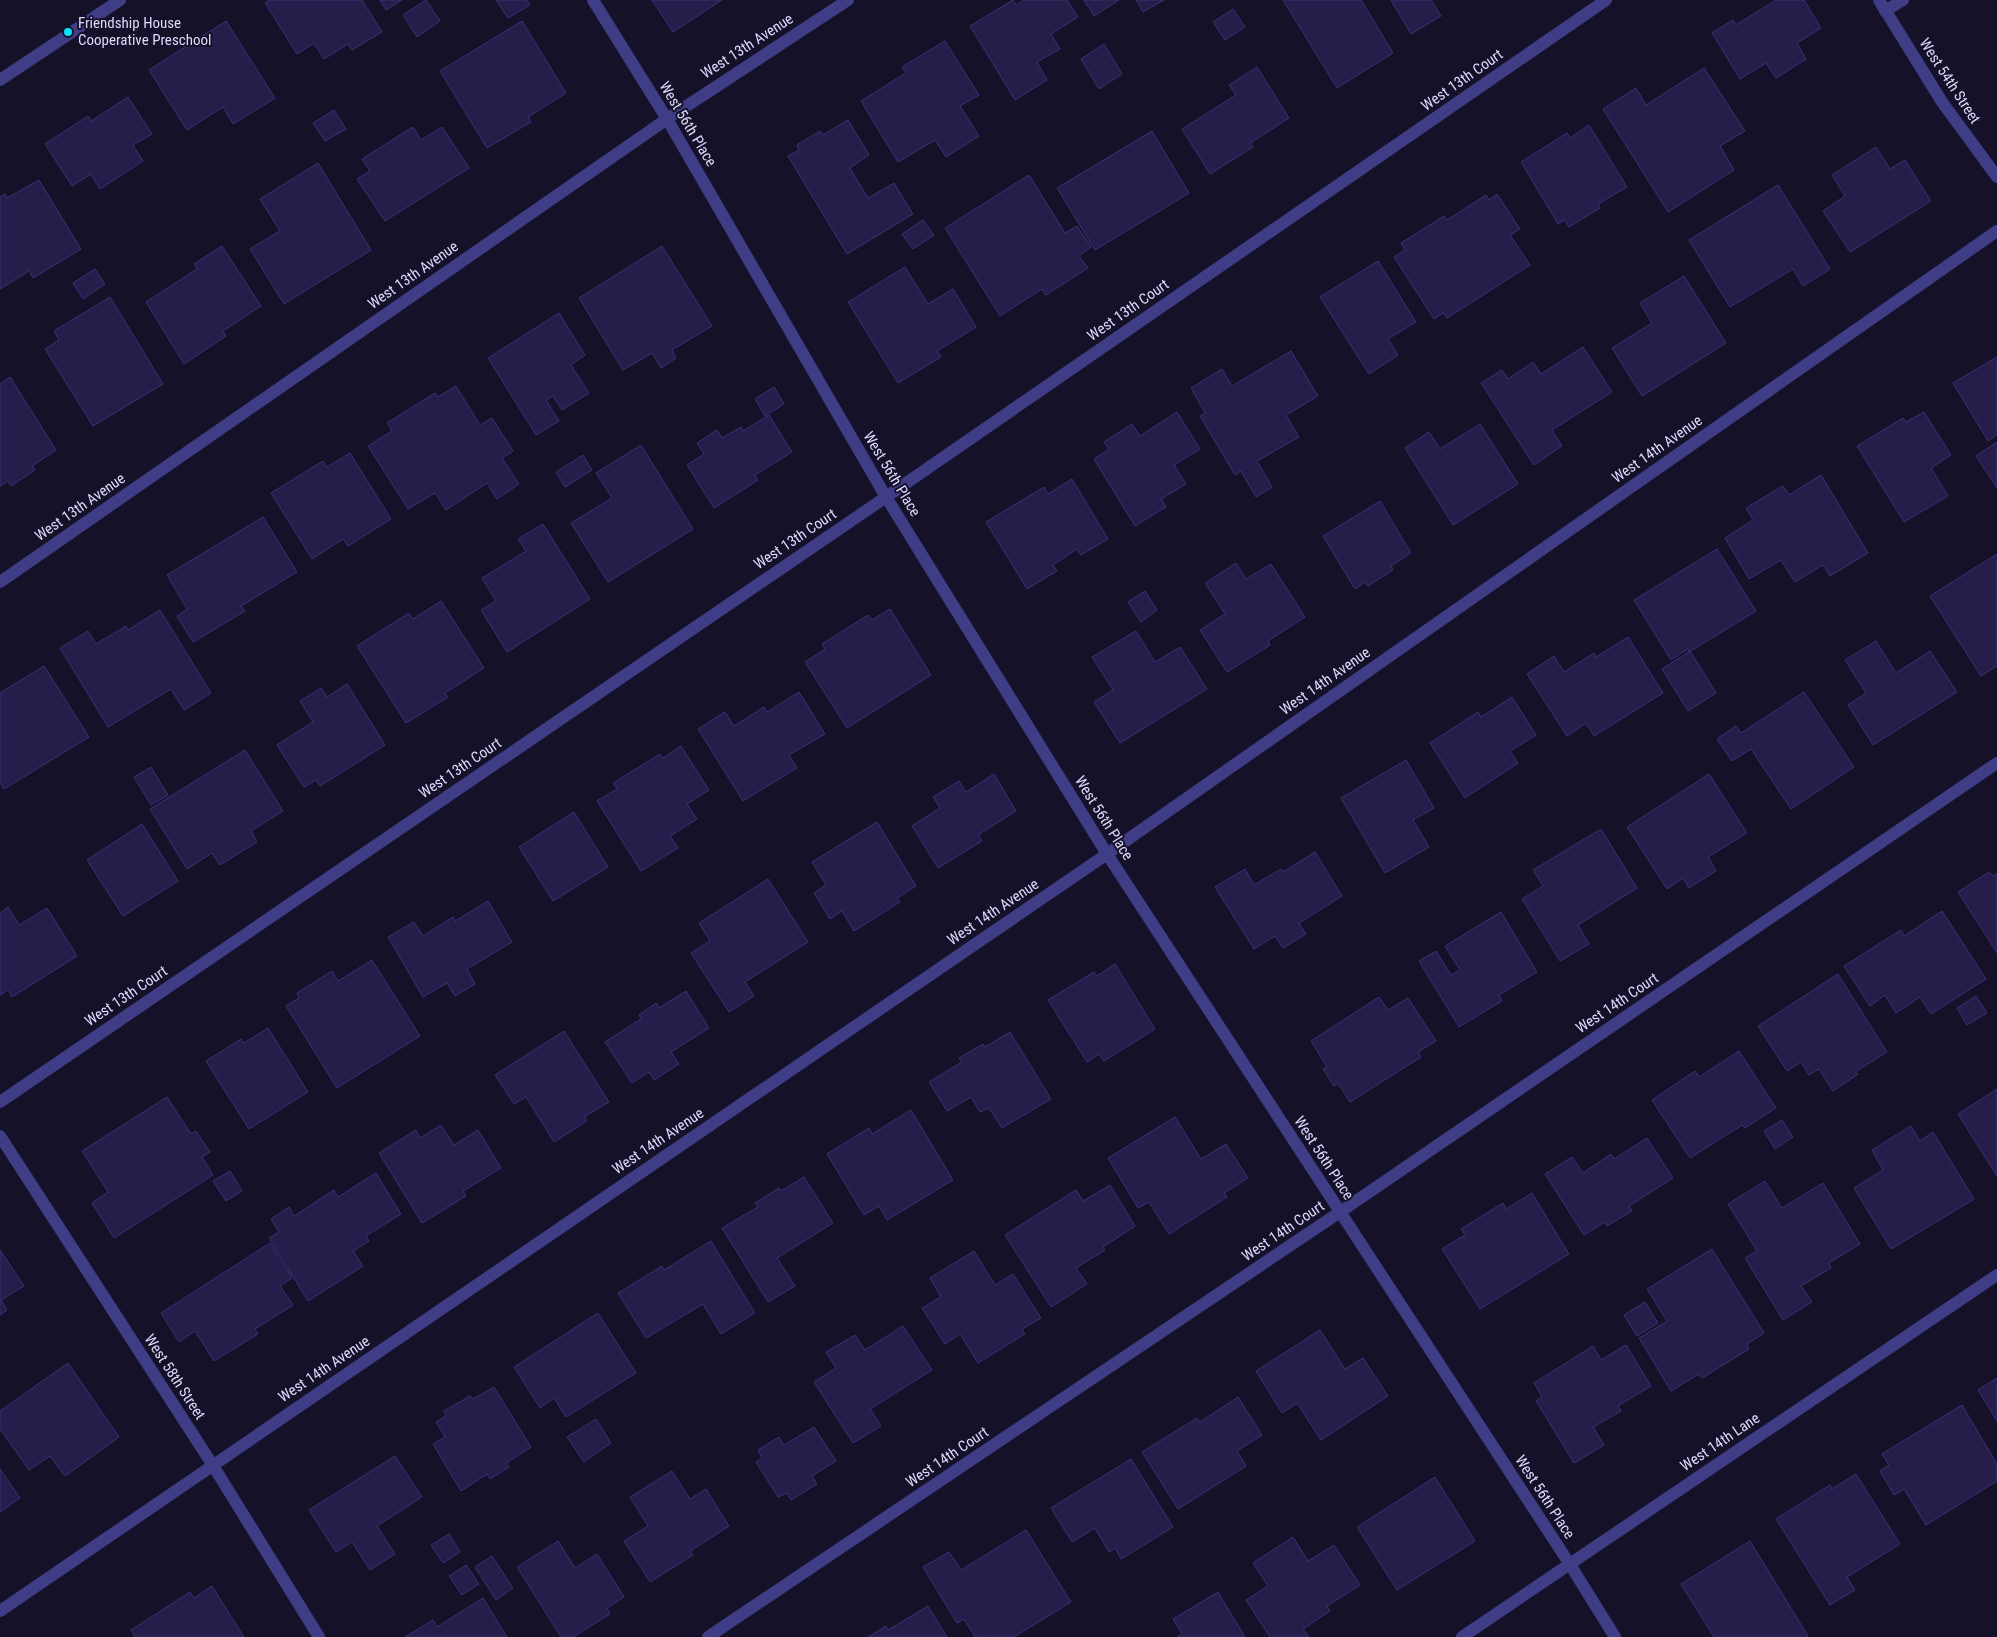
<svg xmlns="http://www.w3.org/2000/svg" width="1997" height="1637" viewBox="0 0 1997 1637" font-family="'Roboto Condensed',sans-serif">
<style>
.building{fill:#261d4a;stroke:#3d3075}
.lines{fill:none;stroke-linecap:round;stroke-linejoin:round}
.service{stroke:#403d87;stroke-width:12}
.minor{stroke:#403d87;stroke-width:12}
.poi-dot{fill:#0ae3fa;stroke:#151129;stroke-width:2}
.labels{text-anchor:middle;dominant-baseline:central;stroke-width:4;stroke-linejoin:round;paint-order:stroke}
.poi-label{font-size:15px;fill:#dedafe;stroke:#151129;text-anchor:start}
.street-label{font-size:15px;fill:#dedafe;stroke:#151129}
</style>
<rect width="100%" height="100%" fill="#151129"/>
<!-- building -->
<g class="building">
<polygon points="270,0 362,0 382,32 352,50 348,44 324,59 314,43 297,54 265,3"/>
<polygon points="380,0 402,0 386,10"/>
<polygon points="426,0 440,21 417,37 403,15"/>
<polygon points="496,0 527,0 530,5 508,18"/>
<polygon points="652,0 722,0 673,32"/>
<polygon points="1013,0 1016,5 1024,0 1067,0 1078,17 1051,34 1060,49 1037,62 1047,80 1015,100 970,26"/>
<polygon points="1084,0 1119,0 1094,16"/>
<polygon points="1136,0 1164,0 1143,12"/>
<polygon points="1283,0 1361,0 1393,53 1337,88"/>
<polygon points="1391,0 1431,0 1441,16 1411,34"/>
<polygon points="1776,0 1804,0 1821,28 1797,43 1806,59 1776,78 1766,63 1740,79 1712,33 1733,20 1736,25"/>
<polygon points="1233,9 1245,27 1225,40 1213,22"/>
<polygon points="226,21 275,98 233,124 223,107 187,130 149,70"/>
<polygon points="522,21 566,93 528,117 531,122 487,148 440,71"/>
<polygon points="945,41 979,95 960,106 979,136 946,157 935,140 898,162 861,101 906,73 902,67"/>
<polygon points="1104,44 1122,74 1099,89 1081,59"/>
<polygon points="1257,67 1289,118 1250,143 1253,147 1210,174 1182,129 1236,95 1229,85"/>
<polygon points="1704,68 1745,131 1720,146 1734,170 1668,212 1603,109 1636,88 1646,105"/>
<polygon points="128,97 152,134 133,145 143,161 100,189 91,174 72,186 45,144 88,116 91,121"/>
<polygon points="334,110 346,129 325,141 313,123"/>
<polygon points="848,120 869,155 850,168 868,198 894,183 913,214 847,254 788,156 799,150 797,145 820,131 823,135"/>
<polygon points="1589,125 1627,187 1598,204 1600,208 1569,227 1565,220 1558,224 1521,162 1567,133 1570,138"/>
<polygon points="413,127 421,140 442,127 469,168 385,221 357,179 370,171 362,159"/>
<polygon points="1152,131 1189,193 1095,250 1057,188"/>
<polygon points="1876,147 1890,169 1905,160 1931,201 1850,252 1823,211 1845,196 1832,175"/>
<polygon points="318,163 371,250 284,304 250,249 280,231 260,199"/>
<polygon points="1029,175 1065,233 1077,226 1091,247 1079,256 1088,268 1046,295 1042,289 1000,316 945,228"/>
<polygon points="39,180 81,249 33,278 29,271 0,289 0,197 5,194 7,198"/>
<polygon points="1778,185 1830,269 1803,286 1793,269 1730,307 1689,240"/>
<polygon points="1497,194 1520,229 1510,235 1530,265 1447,318 1443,313 1434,319 1394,257 1405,250 1401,243 1444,216 1447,220 1486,195 1489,200"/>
<polygon points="923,220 934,235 913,249 902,234"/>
<polygon points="222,246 261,306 223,331 226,336 184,364 146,302 197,269 194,264"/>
<polygon points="662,246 712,326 672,350 676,358 661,368 652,353 623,370 579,298"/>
<polygon points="1378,261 1416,322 1388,339 1398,355 1369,374 1320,297"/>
<polygon points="905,267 928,304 953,289 976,327 937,351 941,357 898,383 848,302"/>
<polygon points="95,269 105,284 83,299 73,283"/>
<polygon points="1684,276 1726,343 1642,396 1612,348 1652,323 1640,303"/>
<polygon points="110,297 163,384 93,426 45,349 59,340 54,331"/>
<polygon points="559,313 585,355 571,365 589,393 562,410 553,396 546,400 559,421 536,435 488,358"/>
<polygon points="1583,347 1612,392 1552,430 1562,446 1534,465 1481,383 1502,370 1508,379 1533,362 1541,374"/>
<polygon points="1291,351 1318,396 1286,415 1299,437 1257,461 1272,487 1256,497 1241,471 1235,475 1200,416 1205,413 1191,388 1222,369 1232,386"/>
<polygon points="1997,357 1997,435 1988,441 1953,383"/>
<polygon points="10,377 56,450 32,466 35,470 11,486 8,481 0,486 0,384"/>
<polygon points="456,386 480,425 492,418 513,451 502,458 519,484 497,499 487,483 446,510 435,493 408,509 368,446 392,431 387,423 435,393 438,397"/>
<polygon points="774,387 784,404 765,416 755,399"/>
<polygon points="1177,412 1200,449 1174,465 1186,484 1161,499 1166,507 1135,526 1094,459 1109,449 1104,442 1132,424 1140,436"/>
<polygon points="1924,412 1951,455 1931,468 1948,496 1904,522 1857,446 1903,418 1906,422"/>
<polygon points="769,415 792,452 755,475 758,480 714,508 687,465 704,454 697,443 717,430 722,438 741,427 743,431"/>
<polygon points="1480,424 1518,484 1453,525 1405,448 1429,432 1440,449"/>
<polygon points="1997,442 1997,488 1976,456"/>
<polygon points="641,445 693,529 608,582 571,523 612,498 596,473"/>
<polygon points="350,453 391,519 348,546 343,539 312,559 271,493 323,461 327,467"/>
<polygon points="583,455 592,470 565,487 556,472"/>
<polygon points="1821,475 1868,553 1830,576 1823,565 1795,582 1781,560 1749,579 1725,538 1753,520 1746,508 1783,486 1789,495"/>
<polygon points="1072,479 1108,539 1081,555 1077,549 1053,565 1057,571 1027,589 986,522 1044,487 1048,494"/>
<polygon points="1380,501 1411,553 1391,566 1393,570 1368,586 1365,582 1355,589 1323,536"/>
<polygon points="263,517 297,572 241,606 245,611 193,642 177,616 187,609 167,575"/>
<polygon points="543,524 590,599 507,652 481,610 496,601 482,578 526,551 518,539"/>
<polygon points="1717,549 1756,611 1689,652 1688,649 1671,660 1634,600"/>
<polygon points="1997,554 1997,666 1981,676 1930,596"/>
<polygon points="1236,563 1246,579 1271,564 1305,617 1268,641 1270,645 1227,672 1200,630 1225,614 1205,583"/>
<polygon points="1145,591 1157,610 1141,622 1128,602"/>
<polygon points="441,601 484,668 445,693 448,697 406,723 357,646 409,613 413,619"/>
<polygon points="890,609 931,675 847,728 805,662 825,649 822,644 868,615 872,620"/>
<polygon points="160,610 211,693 184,710 171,689 108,727 60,648 88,631 96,644 126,626 128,630"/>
<polygon points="1136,631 1155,662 1180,647 1207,689 1120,743 1094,702 1113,690 1092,657"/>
<polygon points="1628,637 1663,693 1594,736 1586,723 1567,736 1527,674 1554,656 1564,672 1594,653 1596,657"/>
<polygon points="1876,641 1896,673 1930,651 1957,692 1873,745 1848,705 1866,693 1845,660"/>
<polygon points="1690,651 1716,693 1688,711 1662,669"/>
<polygon points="44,666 89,737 4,789 0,782 0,693"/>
<polygon points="347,684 385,745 320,786 316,780 304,787 277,745 313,722 300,701 321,688 327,697"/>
<polygon points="799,692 825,734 789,755 797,768 743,801 698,729 725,712 734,726 764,707 767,712"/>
<polygon points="1804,692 1854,767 1791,809 1751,749 1732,761 1717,739 1736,726 1741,733"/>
<polygon points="1512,697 1536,735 1510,751 1518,763 1465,798 1430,743 1478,712 1481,717"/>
<polygon points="681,746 709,790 687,804 697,819 670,836 678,848 641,871 597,801 617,789 613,783 660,754 663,758"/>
<polygon points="245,750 283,811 251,831 257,842 220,865 212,853 187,869 150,809"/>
<polygon points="1406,760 1434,808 1413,820 1429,847 1385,873 1341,798"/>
<polygon points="151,767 168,795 151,805 134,777"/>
<polygon points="994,774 1016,811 978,835 982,841 938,868 912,826 940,808 933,797 959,781 966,792"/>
<polygon points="1709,774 1747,833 1708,857 1716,871 1689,888 1683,878 1667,889 1627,827"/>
<polygon points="574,812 608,867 553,901 519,847"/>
<polygon points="877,822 916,886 897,898 900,902 854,931 842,911 830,919 814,893 826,885 812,862"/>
<polygon points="142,824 178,881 123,916 87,860"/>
<polygon points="1601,829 1637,888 1578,925 1589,944 1560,961 1522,899 1543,886 1533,870"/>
<polygon points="1315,852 1342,896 1299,923 1306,934 1283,948 1275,936 1254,949 1215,887 1245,869 1254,885 1281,869 1283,872"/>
<polygon points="1989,872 1993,876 1997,874 1997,953 1958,892"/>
<polygon points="768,879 808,942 745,982 754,996 729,1012 691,953 710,941 699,923"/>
<polygon points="488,901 512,942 467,969 475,984 455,996 447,983 423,997 388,937 414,922 423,936 453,917 455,921"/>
<polygon points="8,907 19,925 47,908 77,956 12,997 8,990 0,995 0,913"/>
<polygon points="1942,911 1986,979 1931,1014 1920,997 1896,1013 1885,995 1870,1006 1844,966 1901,930 1904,936"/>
<polygon points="1501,912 1537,972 1499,995 1502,1001 1459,1027 1419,961 1436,951 1451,975 1460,970 1445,946"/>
<polygon points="372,960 420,1036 337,1088 286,1006 299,998 297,993 332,971 338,981"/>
<polygon points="1115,964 1155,1029 1104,1061 1099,1054 1087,1062 1048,1000 1094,972 1097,976"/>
<polygon points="1838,974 1887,1052 1855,1072 1858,1074 1833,1091 1819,1069 1809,1075 1801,1062 1787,1071 1758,1026"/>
<polygon points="686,991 709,1028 671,1052 679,1064 654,1080 649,1072 632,1083 605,1042 641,1019 639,1015 656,1003 659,1008"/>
<polygon points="1976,996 1987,1013 1967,1025 1957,1008"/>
<polygon points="1379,997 1388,1010 1408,998 1436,1041 1418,1052 1421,1057 1350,1102 1338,1083 1334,1086 1323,1069 1327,1067 1311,1041"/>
<polygon points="268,1028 308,1092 249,1129 206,1061 241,1039 244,1043"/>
<polygon points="564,1031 609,1102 584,1117 587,1121 554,1142 526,1097 514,1104 495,1075"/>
<polygon points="1010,1032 1051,1099 1002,1128 989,1108 980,1112 971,1097 947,1111 929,1082 962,1062 959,1058 983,1044 985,1047"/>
<polygon points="1739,1051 1776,1108 1745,1128 1742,1125 1690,1158 1652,1100 1695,1071 1699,1077"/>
<polygon points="1997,1089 1997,1176 1958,1114"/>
<polygon points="167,1097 191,1134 196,1131 210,1152 202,1157 213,1175 114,1238 92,1203 108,1192 82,1151"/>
<polygon points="911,1110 953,1180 887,1220 879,1206 864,1215 827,1154 869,1128 872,1134"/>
<polygon points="1175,1117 1201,1159 1226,1144 1248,1178 1224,1193 1227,1197 1169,1234 1149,1202 1138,1208 1108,1158"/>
<polygon points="1782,1120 1793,1137 1775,1149 1764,1131"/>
<polygon points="441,1125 454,1145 478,1130 501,1168 463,1191 466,1196 422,1223 379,1153 416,1130 420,1138"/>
<polygon points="1911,1126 1920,1141 1933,1132 1974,1199 1891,1249 1854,1188 1883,1170 1872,1150"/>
<polygon points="1647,1138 1673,1178 1629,1206 1632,1211 1607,1226 1605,1222 1584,1235 1545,1174 1572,1157 1583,1173 1611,1154 1614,1159"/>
<polygon points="230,1171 242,1191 226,1201 213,1181"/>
<polygon points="376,1173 401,1214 366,1236 369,1241 353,1251 363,1266 308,1301 269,1238 279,1232 271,1219 289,1207 294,1216 334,1190 338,1197"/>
<polygon points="804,1177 833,1223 777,1258 795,1286 768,1302 722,1228 758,1207 755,1203 779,1188 781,1191"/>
<polygon points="1765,1181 1782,1208 1823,1183 1860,1244 1829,1263 1831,1268 1801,1286 1812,1302 1783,1320 1745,1258 1757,1251 1728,1204"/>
<polygon points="1110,1185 1135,1226 1103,1247 1105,1250 1076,1268 1087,1284 1051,1307 1005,1235 1076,1190 1083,1201"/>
<polygon points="1532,1193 1569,1254 1480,1309 1442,1249 1465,1235 1461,1229 1503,1203 1506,1209"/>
<polygon points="711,1241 755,1313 721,1334 703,1304 646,1338 618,1293 662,1266 664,1270"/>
<polygon points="270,1243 292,1278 280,1286 293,1305 255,1329 258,1334 214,1361 195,1331 179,1342 161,1313"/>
<polygon points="1712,1249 1764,1333 1747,1344 1749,1349 1702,1378 1699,1374 1671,1391 1639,1338 1667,1321 1647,1289"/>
<polygon points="0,1250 24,1286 1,1300 7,1310 0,1315"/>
<polygon points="974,1251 995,1285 1013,1274 1041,1318 1022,1329 1025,1334 978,1363 960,1334 945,1344 922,1308 941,1297 930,1278"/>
<polygon points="1645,1302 1658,1323 1637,1336 1624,1315"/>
<polygon points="598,1313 636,1373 566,1417 554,1398 540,1408 514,1367"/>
<polygon points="903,1326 932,1370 870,1409 881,1426 853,1443 814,1382 836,1368 826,1352 855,1335 865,1350"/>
<polygon points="1320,1330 1345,1369 1363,1358 1388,1396 1321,1440 1297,1403 1282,1413 1256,1371"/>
<polygon points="1626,1345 1651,1386 1618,1406 1621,1411 1593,1427 1604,1445 1574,1463 1536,1401 1542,1397 1534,1383 1593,1346 1601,1360"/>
<polygon points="68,1363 119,1437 65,1476 50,1456 29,1470 0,1429 0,1411"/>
<polygon points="1997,1378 1997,1421 1978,1390"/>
<polygon points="494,1387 531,1447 506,1463 509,1467 490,1479 487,1474 461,1491 433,1444 445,1437 436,1422 446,1416 444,1411 470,1396 473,1399"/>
<polygon points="1238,1397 1262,1435 1237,1451 1246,1466 1178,1509 1142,1452 1197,1418 1200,1422"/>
<polygon points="1962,1405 1997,1464 1997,1481 1926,1525 1904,1489 1894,1495 1880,1471 1889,1465 1882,1454"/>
<polygon points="596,1419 611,1443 584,1462 567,1437"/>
<polygon points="814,1427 836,1461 812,1476 817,1484 791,1500 787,1493 778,1497 756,1462 762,1458 758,1450 779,1437 784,1445"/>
<polygon points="395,1456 422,1497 377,1526 395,1554 370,1570 352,1542 336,1552 309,1510"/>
<polygon points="1131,1459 1173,1527 1121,1559 1115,1548 1109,1552 1095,1528 1072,1542 1051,1508"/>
<polygon points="0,1469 20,1498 0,1512"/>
<polygon points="672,1471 690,1499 706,1489 729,1526 690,1551 693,1555 650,1582 624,1541 648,1526 630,1497"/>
<polygon points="1856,1474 1900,1544 1847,1577 1855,1590 1830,1605 1776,1519 1830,1485 1832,1489"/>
<polygon points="1435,1477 1475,1541 1397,1590 1357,1527"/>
<polygon points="1026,1530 1071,1602 1014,1637 991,1637 989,1635 986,1637 975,1637 964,1619 957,1623 923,1567 949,1552 961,1570"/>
<polygon points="449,1534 460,1552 443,1563 431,1545"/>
<polygon points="1293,1537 1308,1561 1334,1545 1360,1585 1327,1606 1330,1611 1303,1629 1309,1637 1270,1637 1246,1600 1268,1586 1253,1563"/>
<polygon points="558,1541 575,1568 597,1554 624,1597 607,1608 610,1614 573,1637 561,1637 517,1567"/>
<polygon points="1750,1541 1808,1636 1806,1637 1714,1637 1681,1584"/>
<polygon points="492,1556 513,1588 496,1600 475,1567"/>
<polygon points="466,1565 479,1584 462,1595 449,1576"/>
<polygon points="212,1586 244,1637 135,1637 131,1630 190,1592 194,1598"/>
<polygon points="1218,1592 1245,1637 1177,1637 1182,1634 1173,1619"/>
<polygon points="483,1598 507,1637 405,1637 433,1620 437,1627"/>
<polygon points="928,1606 947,1637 868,1637 886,1626 888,1630"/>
</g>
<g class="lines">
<!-- service -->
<polyline class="service" points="1885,11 1903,0"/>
<!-- minor -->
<g class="minor">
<polyline points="593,0 667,119 886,497 1107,854 1569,1563 1615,1637"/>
<polyline points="1879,0 1942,102 1997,177"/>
<polyline points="0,80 120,0"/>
<polyline points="0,582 667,119 848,0"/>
<polyline points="0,1102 886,497 1606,0"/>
<polyline points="0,1136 212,1464 319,1637"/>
<polyline points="0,1611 1107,854 1997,231"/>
<polyline points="708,1637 1340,1212 1997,763"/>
<polyline points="1462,1637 1997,1275"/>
</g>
</g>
<!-- markers -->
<circle class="poi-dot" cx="68" cy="32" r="5"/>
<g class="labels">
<!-- poi labels -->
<g class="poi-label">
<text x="78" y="23">Friendship House<tspan x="78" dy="17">Cooperative Preschool</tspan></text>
</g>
<!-- street labels -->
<g class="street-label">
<text transform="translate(747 46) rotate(-33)">West 13th Avenue</text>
<text transform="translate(1462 80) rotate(-35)">West 13th Court</text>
<text transform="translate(1950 81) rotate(57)">West 54th Street</text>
<text transform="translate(688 124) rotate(59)">West 56th Place</text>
<text transform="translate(413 275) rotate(-35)">West 13th Avenue</text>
<text transform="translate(1128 310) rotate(-35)">West 13th Court</text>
<text transform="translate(1657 449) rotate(-35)">West 14th Avenue</text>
<text transform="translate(892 474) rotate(59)">West 56th Place</text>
<text transform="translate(80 507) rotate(-35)">West 13th Avenue</text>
<text transform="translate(795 539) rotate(-34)">West 13th Court</text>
<text transform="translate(1325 681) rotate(-35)">West 14th Avenue</text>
<text transform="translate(460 768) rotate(-34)">West 13th Court</text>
<text transform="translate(1104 818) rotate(58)">West 56th Place</text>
<text transform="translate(993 912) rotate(-34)">West 14th Avenue</text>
<text transform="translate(126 996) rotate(-34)">West 13th Court</text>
<text transform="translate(1617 1003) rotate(-34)">West 14th Court</text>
<text transform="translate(658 1141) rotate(-34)">West 14th Avenue</text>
<text transform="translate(1324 1158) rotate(57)">West 56th Place</text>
<text transform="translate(1283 1231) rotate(-34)">West 14th Court</text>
<text transform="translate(324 1369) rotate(-34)">West 14th Avenue</text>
<text transform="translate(175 1377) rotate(57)">West 58th Street</text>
<text transform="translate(1720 1442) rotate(-34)">West 14th Lane</text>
<text transform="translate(947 1457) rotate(-34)">West 14th Court</text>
<text transform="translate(1545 1497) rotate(57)">West 56th Place</text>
</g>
</g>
</svg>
